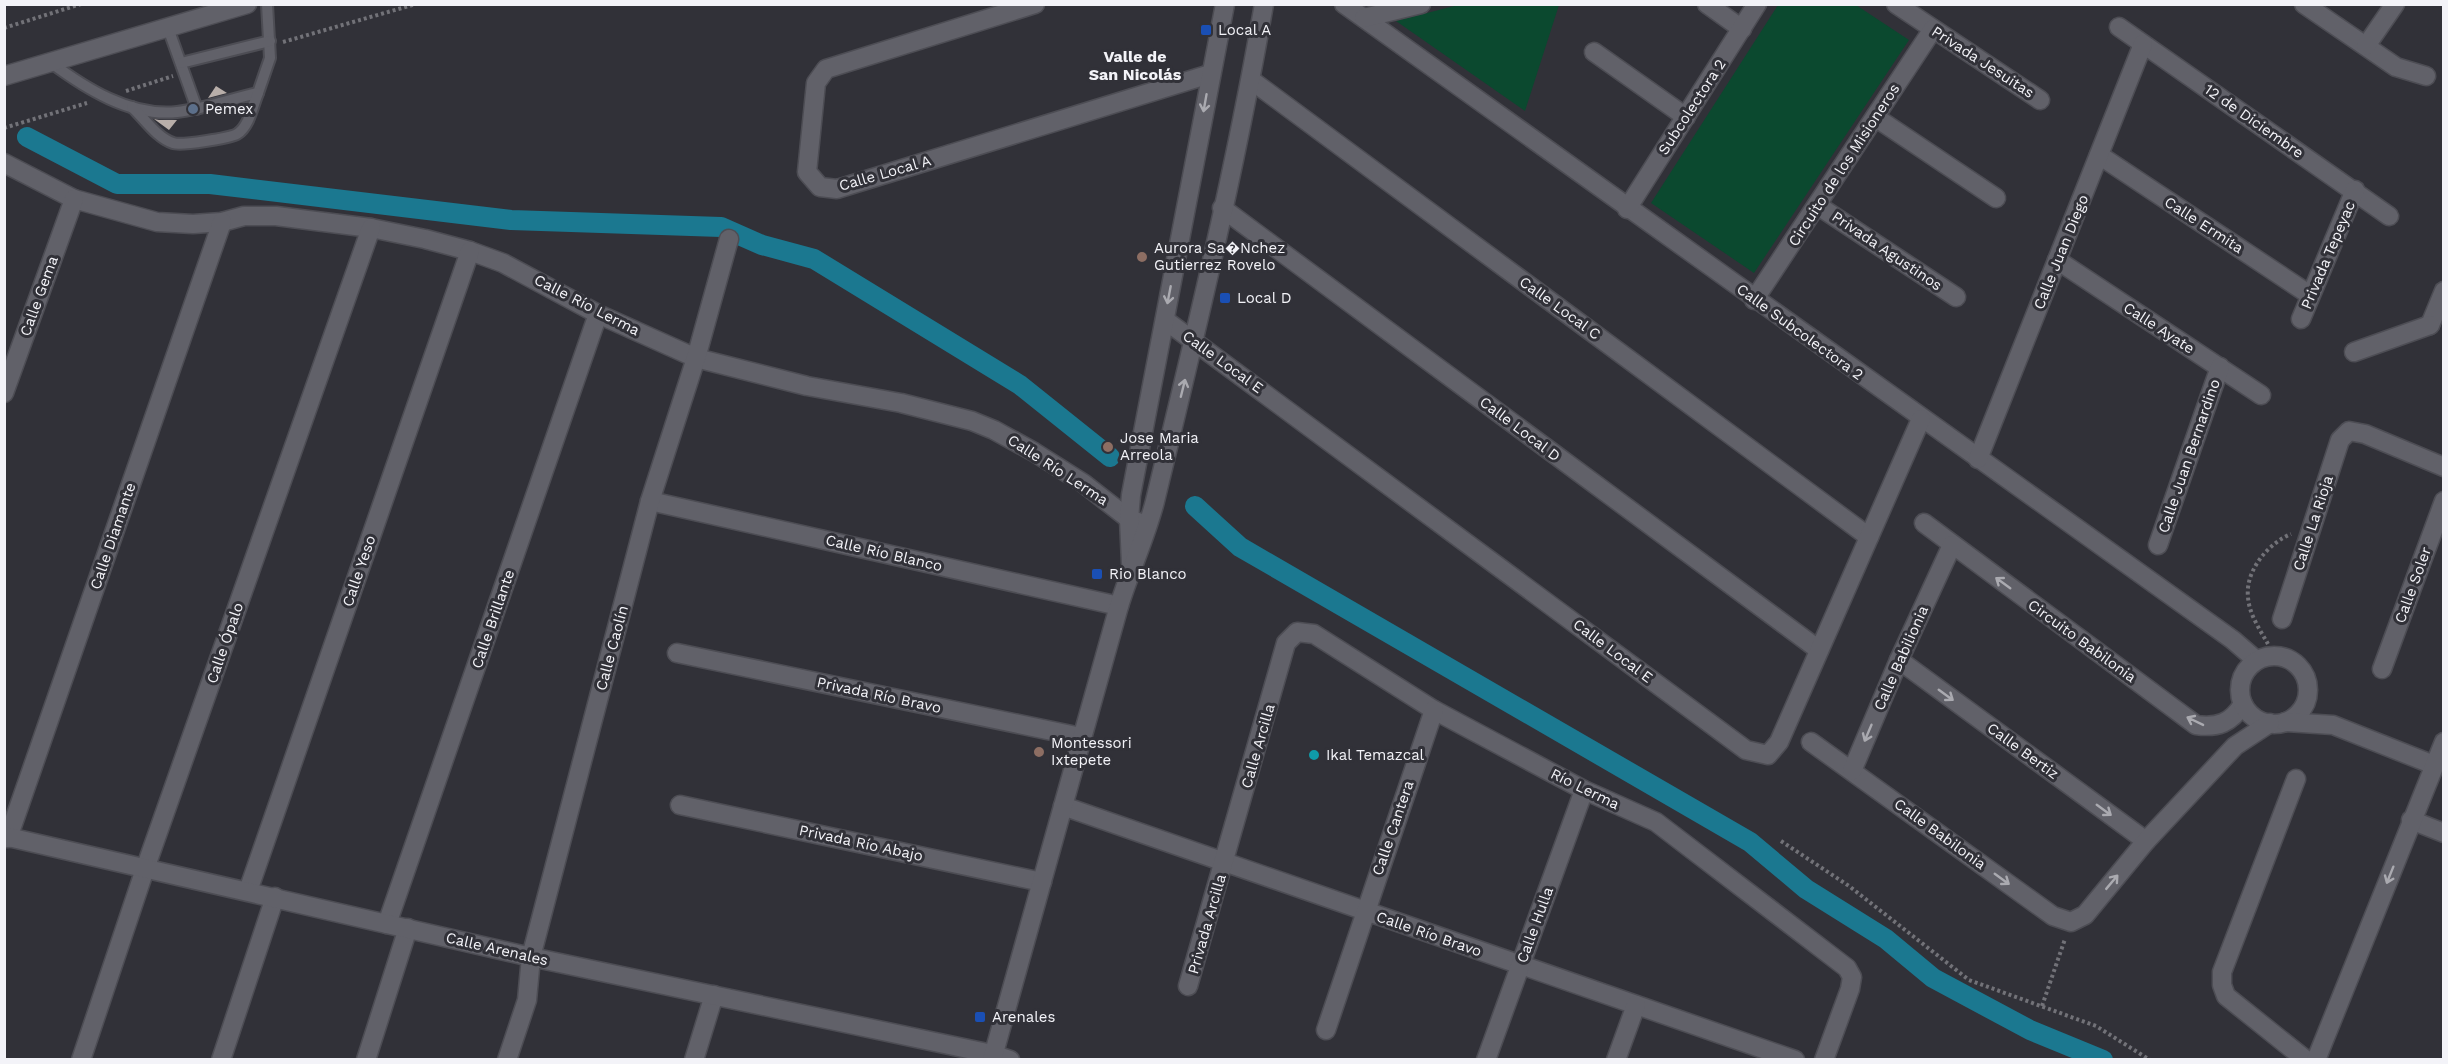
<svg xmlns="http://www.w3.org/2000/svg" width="2448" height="1064" viewBox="0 0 2448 1064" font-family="'Work Sans',sans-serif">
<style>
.green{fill:#0b492f}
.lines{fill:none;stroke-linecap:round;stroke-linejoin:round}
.canal{stroke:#1b7890;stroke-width:20}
.building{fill:#b8aea9}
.lane-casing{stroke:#4d4d54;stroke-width:14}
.street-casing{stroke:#4d4d54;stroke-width:21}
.secondary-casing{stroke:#4d4d54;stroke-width:21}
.path{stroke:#727278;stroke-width:4;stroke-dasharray:3 3;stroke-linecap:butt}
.lane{stroke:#616169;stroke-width:10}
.street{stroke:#616169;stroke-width:18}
.secondary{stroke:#616169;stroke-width:18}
.oneway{stroke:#aaaab0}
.transit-dot{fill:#1a4fb4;stroke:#313138;stroke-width:2}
.service-dot{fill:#5c6f8a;stroke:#313138;stroke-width:2}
.education-dot{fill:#8d6e63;stroke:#313138;stroke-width:2}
.culture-dot{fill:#0f9aa8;stroke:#313138;stroke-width:2}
.labels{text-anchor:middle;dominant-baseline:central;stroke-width:6;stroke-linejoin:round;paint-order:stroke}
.poi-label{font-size:15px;fill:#f3f3f8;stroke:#313138;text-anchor:start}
.street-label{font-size:15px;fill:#f3f3f8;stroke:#313138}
.neighbourhood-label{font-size:16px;font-weight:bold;fill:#f3f3f8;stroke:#313138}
</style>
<rect width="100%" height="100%" fill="#313138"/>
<!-- green -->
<g class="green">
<polygon points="1462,4 1559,5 1525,111 1396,21"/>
<polygon points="1778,5 1856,5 1909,40 1754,273 1651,203"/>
</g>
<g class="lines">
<!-- canal -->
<g class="canal">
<polyline points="27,137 117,184 210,184 511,220 721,227 762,245 814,259 1020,385 1110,457"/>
<polyline points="1195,506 1240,547 1750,842 1806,889 1886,939 1933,978 2030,1030 2103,1060"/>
</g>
</g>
<!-- building -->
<g class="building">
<polygon points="216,86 227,93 208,98"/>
<polygon points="154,119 159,120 177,120 169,130"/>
</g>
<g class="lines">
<defs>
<g id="lane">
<polyline points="168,28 197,109"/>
<path d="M 50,62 C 85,88 130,117 177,112 C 204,109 231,99 258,93 L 270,58 L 267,4"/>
<polyline points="181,63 270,41"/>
<path d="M 132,107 C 144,118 157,138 173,143 C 181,146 230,138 237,134 C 249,127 253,105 258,93"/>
</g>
<g id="street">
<polyline points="1035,4 826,69 816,83 807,172 820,187 837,189 1210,74"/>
<polyline points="1344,4 2233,640 2256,660"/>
<polyline points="1707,4 1742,29"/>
<polyline points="1896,4 2040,100"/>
<polyline points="2304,4 2396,67 2426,76"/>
<polyline points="1364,18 1421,4"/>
<polyline points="2119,27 2389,216"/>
<polyline points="2366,46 2395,4"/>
<polyline points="1594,52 1686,117"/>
<polyline points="1251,80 1869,537"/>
<polyline points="1875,117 1996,198"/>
<polyline points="2099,155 2310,295"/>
<polyline points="4,163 74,199 157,222 193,224 222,222 244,216 276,216 371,228 425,239 470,251 503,263 598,314 696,358 807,386 901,403 972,421 994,430 1034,452 1083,483 1129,519 1141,523"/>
<polyline points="1817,205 1956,297"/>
<polyline points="1222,208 1819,650"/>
<polyline points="1627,209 1757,4"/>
<polyline points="2057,260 2261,395"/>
<polyline points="1754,300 1933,29"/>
<polyline points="2301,319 2355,190"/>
<polyline points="1165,320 1746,750 1768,755 1779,742 1921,419"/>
<polyline points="2430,325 2444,291"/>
<polyline points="2354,352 2430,325"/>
<polyline points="4,393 74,199"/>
<polyline points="1978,459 2143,44"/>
<polyline points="650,501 1119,606"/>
<path d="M 1924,523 L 2196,725 C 2218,728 2231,723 2243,704"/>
<polyline points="2158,545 2220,367"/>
<polyline points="2282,619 2340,440 2349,431 2365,434 2444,467"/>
<polyline points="677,653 1081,737"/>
<circle cx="2274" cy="690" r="34"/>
<polyline points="1899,660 2146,841"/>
<polyline points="2382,669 2444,501"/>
<polyline points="2285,722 2333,725 2434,765"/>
<polyline points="1811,742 2053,916 2071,922 2085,915 2146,841 2235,746 2270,723"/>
<polyline points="1852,771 1899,660 1952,545"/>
<polyline points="2296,779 2222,972 2222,985 2226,996 2306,1060"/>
<polyline points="680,805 1042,882"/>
<polyline points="1063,806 1795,1060"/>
<polyline points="2411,820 2444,833"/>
<polyline points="8,838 222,222"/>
<polyline points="248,891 470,251"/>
<polyline points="387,924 598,314"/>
<polyline points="1188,986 1286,643 1297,632 1314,634 1434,710 1584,790 1656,822 1847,968 1852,977 1850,989 1824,1060"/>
<polyline points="1326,1030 1434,710"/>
<polyline points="992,1054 1010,1060"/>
<polyline points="81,1060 145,869 371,228"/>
<polyline points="221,1060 275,897"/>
<polyline points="366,1060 408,928"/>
<polyline points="507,1060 527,1000 531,957 650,501 696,358 729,239"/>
<polyline points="694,1060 714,995"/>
<polyline points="1486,1060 1584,790"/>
<polyline points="1616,1060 1636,1005"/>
<polyline points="2316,1060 2444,742"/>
</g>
<g id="secondary">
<polyline points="4,76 247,4"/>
<polyline points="1131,563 1129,519 1131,495 1225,4"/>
<polyline points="4,836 531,957 992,1054"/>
<path d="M 992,1060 L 1119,606 C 1130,570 1146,537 1155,501 C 1195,336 1235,171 1264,4"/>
</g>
</defs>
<!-- lane casing -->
<use href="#lane" class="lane-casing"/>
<!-- street casing -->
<use href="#street" class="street-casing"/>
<!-- secondary casing -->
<use href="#secondary" class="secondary-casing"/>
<!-- path -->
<g class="path">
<polyline points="4,28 81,4"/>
<polyline points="283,42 416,4"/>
<polyline points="126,91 173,76"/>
<polyline points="4,128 87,103"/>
<path d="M 2268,644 C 2260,630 2249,614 2248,597 C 2245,570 2269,543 2291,534"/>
<polyline points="1781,841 1849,886 1969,980 2096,1026 2150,1060"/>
<polyline points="2042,1006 2065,939"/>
</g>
<!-- lane -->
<use href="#lane" class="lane"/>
<!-- street -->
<use href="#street" class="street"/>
<!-- secondary -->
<use href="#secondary" class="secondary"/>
</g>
<!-- one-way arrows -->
<defs><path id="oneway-shaft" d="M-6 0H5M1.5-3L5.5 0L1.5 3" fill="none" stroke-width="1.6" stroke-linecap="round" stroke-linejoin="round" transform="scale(1.5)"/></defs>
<g class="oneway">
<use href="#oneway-shaft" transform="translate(1205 103) rotate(100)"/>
<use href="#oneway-shaft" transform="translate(1169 295) rotate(101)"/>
<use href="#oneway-shaft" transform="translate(1183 388) rotate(-76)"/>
<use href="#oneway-shaft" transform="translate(2003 583) rotate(-144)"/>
<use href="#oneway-shaft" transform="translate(1946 695) rotate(36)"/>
<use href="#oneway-shaft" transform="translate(2195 721) rotate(-154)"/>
<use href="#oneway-shaft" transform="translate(1868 733) rotate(113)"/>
<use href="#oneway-shaft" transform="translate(2104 810) rotate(36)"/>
<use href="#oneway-shaft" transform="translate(2390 875) rotate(112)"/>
<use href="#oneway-shaft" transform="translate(2002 879) rotate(36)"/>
<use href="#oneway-shaft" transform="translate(2112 882) rotate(-50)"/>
</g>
<!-- markers -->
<g class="transit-dot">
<rect x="1200" y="24" width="12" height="12" rx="3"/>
<rect x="1219" y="292" width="12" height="12" rx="3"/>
<rect x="1091" y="568" width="12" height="12" rx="3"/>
<rect x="974" y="1011" width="12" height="12" rx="3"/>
</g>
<circle class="service-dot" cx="193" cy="109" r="6"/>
<g class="education-dot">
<circle cx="1142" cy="257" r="6"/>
<circle cx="1108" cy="447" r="6"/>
<circle cx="1039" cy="752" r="6"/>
</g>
<circle class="culture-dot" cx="1314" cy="755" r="6"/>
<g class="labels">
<!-- poi labels -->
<g class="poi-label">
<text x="1218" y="30">Local A</text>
<text x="205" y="109">Pemex</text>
<text x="1154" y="248">Aurora Sa�Nchez<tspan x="1154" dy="17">Gutierrez Rovelo</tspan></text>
<text x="1237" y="298">Local D</text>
<text x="1120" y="438">Jose Maria<tspan x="1120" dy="17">Arreola</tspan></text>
<text x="1109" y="574">Rio Blanco</text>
<text x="1051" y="743">Montessori<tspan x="1051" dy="17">Ixtepete</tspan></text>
<text x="1326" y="755">Ikal Temazcal</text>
<text x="992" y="1017">Arenales</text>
</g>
<!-- street labels -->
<g class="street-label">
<text transform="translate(1983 62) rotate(33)">Privada Jesuitas</text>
<text transform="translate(1692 107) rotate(-57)">Subcolectora 2</text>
<text transform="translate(2254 121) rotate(35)">12 de Diciembre</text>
<text transform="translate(1844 165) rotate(-57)">Circuito de los Misioneros</text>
<text transform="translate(885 173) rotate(-16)">Calle Local A</text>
<text transform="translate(2204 225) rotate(33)">Calle Ermita</text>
<text transform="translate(1887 251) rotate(34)">Privada Agustinos</text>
<text transform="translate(2061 252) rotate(-68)">Calle Juan Diego</text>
<text transform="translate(2328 255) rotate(-67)">Privada Tepeyac</text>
<text transform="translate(39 296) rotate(-70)">Calle Gema</text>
<text transform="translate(587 305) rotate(27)">Calle Río Lerma</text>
<text transform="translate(1560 308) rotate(36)">Calle Local C</text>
<text transform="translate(2159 328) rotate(33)">Calle Ayate</text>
<text transform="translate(1800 332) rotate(36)">Calle Subcolectora 2</text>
<text transform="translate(1223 362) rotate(36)">Calle Local E</text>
<text transform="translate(1520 429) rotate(37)">Calle Local D</text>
<text transform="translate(2189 456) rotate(-71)">Calle Juan Bernardino</text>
<text transform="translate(1058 470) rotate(33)">Calle Río Lerma</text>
<text transform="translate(2313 523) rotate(-72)">Calle La Rioja</text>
<text transform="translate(113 536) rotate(-71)">Calle Diamante</text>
<text transform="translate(884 553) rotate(13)">Calle Río Blanco</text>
<text transform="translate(359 571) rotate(-71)">Calle Yeso</text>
<text transform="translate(2413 585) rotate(-70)">Calle Soler</text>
<text transform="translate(493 619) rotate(-71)">Calle Brillante</text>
<text transform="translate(2082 641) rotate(36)">Circuito Babilonia</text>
<text transform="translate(225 643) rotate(-71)">Calle Ópalo</text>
<text transform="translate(612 648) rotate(-75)">Calle Caolín</text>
<text transform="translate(1613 651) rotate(37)">Calle Local E</text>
<text transform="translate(1901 658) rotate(-66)">Calle Babilionia</text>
<text transform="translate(879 695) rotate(12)">Privada Río Bravo</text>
<text transform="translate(1258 746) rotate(-74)">Calle Arcilla</text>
<text transform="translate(2023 751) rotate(36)">Calle Bertiz</text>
<text transform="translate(1585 789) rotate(26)">Río Lerma</text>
<text transform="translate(1393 828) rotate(-71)">Calle Cantera</text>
<text transform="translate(1940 834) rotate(36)">Calle Babilonia</text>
<text transform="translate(861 843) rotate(12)">Privada Río Abajo</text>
<text transform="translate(1207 924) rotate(-74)">Privada Arcilla</text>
<text transform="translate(1535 925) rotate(-70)">Calle Hulla</text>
<text transform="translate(1429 934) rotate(19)">Calle Río Bravo</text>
<text transform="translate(497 949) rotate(13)">Calle Arenales</text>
</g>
<!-- neighbourhood labels -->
<g class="neighbourhood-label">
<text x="1135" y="56">Valle de<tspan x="1135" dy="18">San Nicolás</tspan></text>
</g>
</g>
<!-- border -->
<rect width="2448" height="1064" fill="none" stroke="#f3f3f8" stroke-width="12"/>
</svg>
